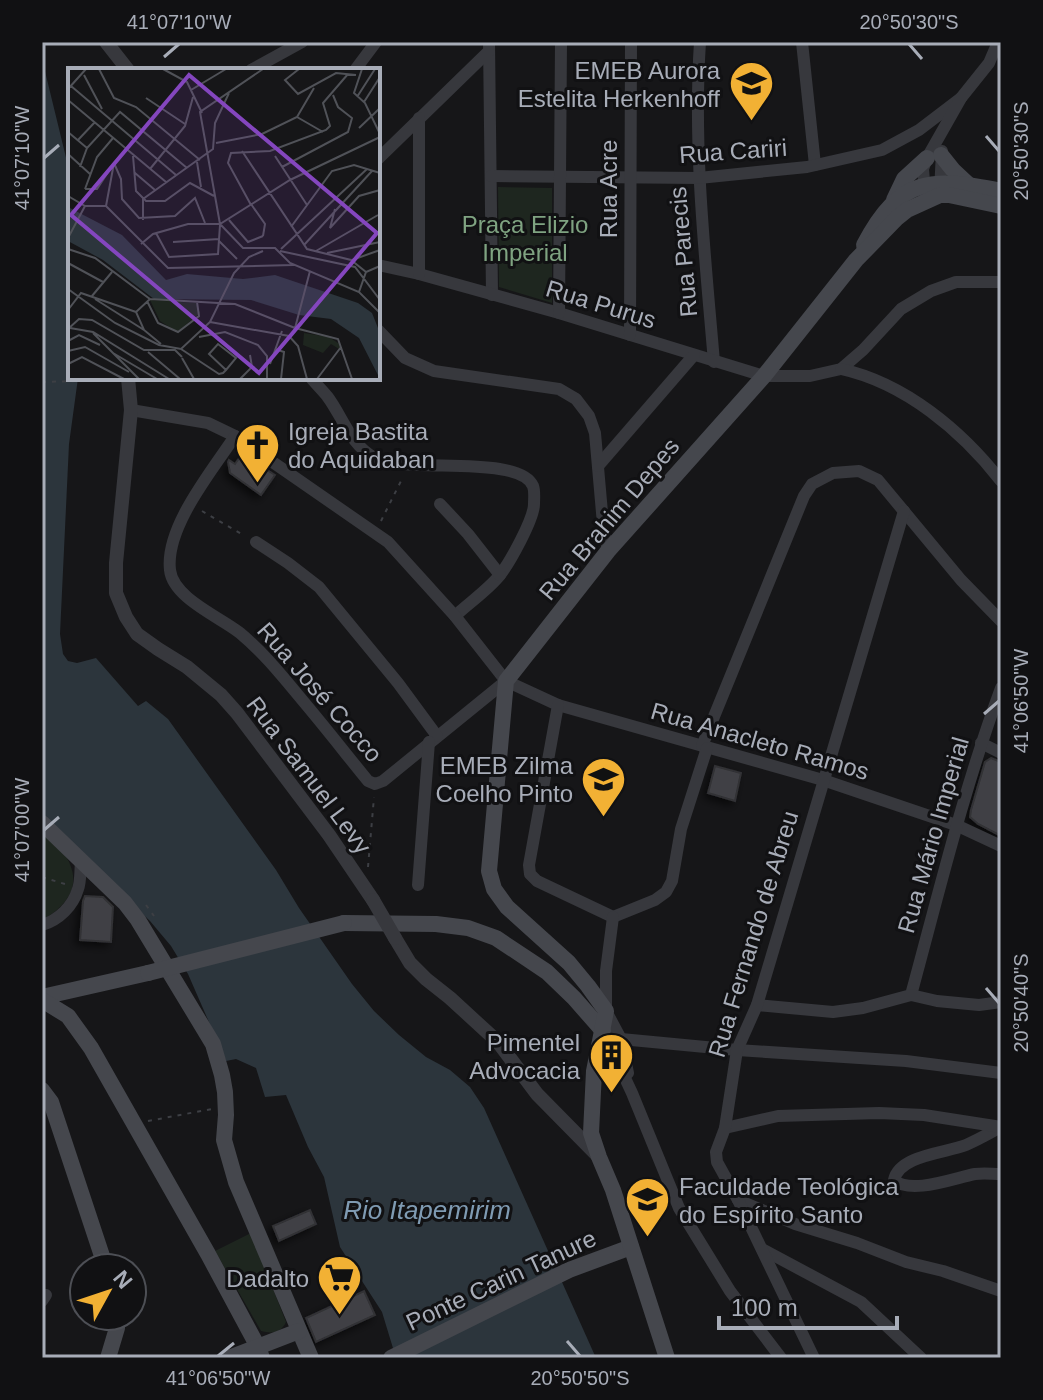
<svg xmlns="http://www.w3.org/2000/svg" width="1043" height="1400" viewBox="0 0 1043 1400" font-family="Arial,sans-serif">
<style>
.green{fill:#1e261f}
.water{fill:#2c353c}
.building{fill:#404145;stroke:#303034;stroke-width:2;filter:url(#shadow)}
.lines{fill:none;stroke-linecap:round;stroke-linejoin:round}
.path{stroke:#3d3f44;stroke-width:2;stroke-dasharray:4 6;stroke-linecap:butt}
.minor{stroke:#37383d;stroke-width:12}
.tertiary{stroke:#37383d;stroke-width:14}
.secondary{stroke:#45474d;stroke-width:16}
.tertiary-bridge{stroke:#37383d;stroke-width:14}
.secondary-bridge{stroke:#45474d;stroke-width:16}
.ticks{fill:none;stroke:#a8adb8;stroke-width:3}
.labels{text-anchor:middle;dominant-baseline:central;stroke-width:6;stroke-linejoin:round;paint-order:stroke}
.poi-label{font-size:24px;fill:#a8adb8;stroke:#111113;text-anchor:end}
.street-label{font-size:24px;fill:#a8adb8;stroke:#111113}
.park-label{font-size:24px;fill:#7fa381;stroke:#111113}
.water-label{font-size:26px;font-style:italic;fill:#7f9bb3;stroke:#111113}
.inset-road{fill:none;stroke:#505258;stroke-width:2}
.view{fill:#8446be;fill-opacity:0.15;stroke:#8446be;stroke-width:4}
.inset-edge{fill:none;stroke:#a8adb8;stroke-width:4}
.neatline{fill:none;stroke:#a8adb8;stroke-width:3}
.ticks-label{font-size:20px;text-anchor:middle;fill:#a8adb8}
</style>
<defs>
<filter id="shadow"><feDropShadow dx="-4" dy="4" stdDeviation="4" flood-color="#0009"/></filter>
</defs>
<rect width="100%" height="100%" fill="#161618"/>
<!-- green -->
<g class="green">
<polygon points="498,187 552,188 552,303 499,287"/>
<path d="M 42,831 C 52,841 67,853 71,867 C 80,891 61,910 42,920 Z"/>
<path d="M 251,1233 L 286,1322 C 281,1333 272,1334 261,1331 L 215,1251 Z"/>
</g>
<!-- water -->
<polygon class="water" points="42,59 70,174 70,378 78,378 69,444 60,634 63,654 68,661 77,663 96,658 138,706 146,701 168,719 276,870 299,908 352,984 374,1011 399,1035 426,1057 450,1070 470,1087 484,1108 596,1358 396,1358 382,1312 340,1247 324,1177 308,1147 286,1095 265,1097 256,1068 236,1059 226,1061 188,974 171,946 150,921 42,817"/>
<!-- building -->
<g class="building">
<polygon points="242,454 275,475 261,495 230,473 228,462 229,460 235,464"/>
<polygon points="991,758 1001,762 1001,836 978,824 970,817 971,810 985,762"/>
<polygon points="715,766 741,773 735,801 708,793"/>
<polygon points="85,896 103,897 113,907 111,942 80,940 83,901"/>
<polygon points="310,1210 316,1224 279,1241 273,1226"/>
<polygon points="364,1291 375,1315 316,1342 306,1318"/>
</g>
<g class="lines">
<!-- path -->
<g class="path">
<polyline points="42,382 115,380"/>
<polyline points="202,511 245,536"/>
<polyline points="381,521 403,477"/>
<polyline points="368,867 374,797"/>
<polyline points="42,877 68,885"/>
<polyline points="146,905 154,916"/>
<polyline points="148,1121 212,1109"/>
</g>
<!-- minor -->
<g class="minor">
<polyline points="489,42 492,295"/>
<path d="M 700,42 C 693,149 705,255 714,362"/>
<polyline points="802,42 815,165"/>
<polyline points="251,70 302,42"/>
<polyline points="355,70 376,42"/>
<polyline points="378,159 489,51"/>
<polyline points="491,176 699,178 807,167 882,150 919,130 961,98"/>
<polyline points="940,192 942,151"/>
<polyline points="925,193 923,169 927,158 961,98 989,63 998,42"/>
<polyline points="378,265 419,274 559,313 764,376 810,376 841,369 863,350 901,309 931,291 956,282 1001,282"/>
<polyline points="419,274 419,118"/>
<polyline points="559,313 561,42"/>
<polyline points="378,330 405,358 434,371 559,389 576,399 589,416 595,433 603,524 608,551"/>
<polyline points="630,335 631,42"/>
<path d="M 841,369 C 905,383 962,431 1001,481"/>
<path d="M 311,378 C 316,384 322,390 327,396 C 343,417 350,445 375,458 C 406,474 519,454 533,486 C 535,491 534,498 534,504 C 534,519 510,562 500,575 C 489,589 469,603 455,616"/>
<polyline points="131,410 208,423 235,436 388,542 455,616 506,681 558,705 823,780 956,825 1001,846"/>
<path d="M 235,436 C 212,471 165,527 170,570 C 173,598 220,617 240,633 C 264,653 283,677 303,701 C 325,727 346,754 368,781 L 375,784 L 383,781 L 506,681"/>
<polyline points="598,466 694,355"/>
<polyline points="440,504 468,534 500,575"/>
<polyline points="256,542 288,563 319,587 398,683 437,736"/>
<polyline points="558,705 529,865 530,874 537,881 613,917"/>
<polyline points="981,743 1001,753"/>
<polyline points="702,746 804,496 812,484 833,473 859,471 878,480 961,580 1001,621"/>
<polyline points="418,885 429,742"/>
<polyline points="613,917 655,900 666,892 672,881 681,829 707,748"/>
<polyline points="613,917 606,971 606,1011 621,1039 628,1073"/>
<path d="M 42,925 C 59,920 73,906 78,889 C 81,881 80,871 81,862"/>
<path d="M 911,995 C 939,892 964,788 1001,688"/>
<polyline points="757,1005 833,1012 863,1008 911,995 937,1001 979,1005 1001,1002"/>
<polyline points="603,1031 632,1093 679,1208 730,1291 781,1358"/>
<polyline points="621,1039 737,1050 906,1061 1001,1073"/>
<path d="M 1001,1127 C 990,1133 978,1140 966,1145 C 946,1153 899,1155 894,1180 C 911,1195 954,1178 975,1174 C 984,1173 992,1174 1001,1174"/>
<polyline points="725,1128 778,1116 879,1113 924,1115 1001,1127"/>
<polyline points="738,1200 795,1224 857,1243 906,1262 943,1271 1001,1291"/>
<polyline points="762,1249 861,1302 921,1358"/>
<polyline points="42,1301 46,1295"/>
<polyline points="814,1358 738,1200 717,1162 716,1152 725,1128 737,1050 757,1005 904,511"/>
</g>
<!-- tertiary -->
<g class="tertiary">
<polyline points="106,42 128,70"/>
<polyline points="128,378 131,410 116,563 116,593 126,617 137,634 158,649 187,667 221,695 237,713 329,835 373,900"/>
<polyline points="395,938 410,963 426,979 450,998 498,1042 537,1094 598,1156"/>
</g>
<!-- secondary -->
<g class="secondary">
<polyline points="941,155 953,170 968,184"/>
<polyline points="894,200 904,179 927,158"/>
<path d="M 864,245 C 900,176 932,177 1001,191"/>
<polyline points="42,823 125,903 138,920 213,1044 222,1075 225,1092 226,1115 224,1140 236,1182 311,1358"/>
<polyline points="344,923 436,924 468,928 496,938 547,972 574,998 603,1031"/>
<polyline points="42,997 148,973"/>
<polyline points="42,1000 68,1016 91,1048 208,1254 258,1347 262,1358"/>
<polyline points="42,1090 51,1102 106,1268"/>
<polyline points="108,1358 117,1328 117,1316"/>
<polyline points="229,1358 299,1331"/>
<polyline points="391,1358 569,1270 631,1247"/>
<polyline points="667,1358 613,1190 599,1157 591,1133 594,1071 606,1011 588,986 569,963 507,907 494,889 489,871 506,681 608,551 764,376 856,260 897,218 907,210 940,195 949,195 1001,206"/>
</g>
<!-- tertiary-bridge -->
<polyline class="tertiary-bridge" points="373,900 395,938"/>
<!-- secondary-bridge -->
<polyline class="secondary-bridge" points="148,973 344,923"/>
</g>
<!-- ticks -->
<path class="ticks" d="M 909,44 L 922,59M 164,57 L 179,44M 986,136 L 999,151M 44,158 L 59,145M 984,714 L 999,701M 44,830 L 59,817M 986,988 L 999,1003M 567,1341 L 580,1356M 218,1356 L 234,1343"/>
<!-- icons -->
<defs>
<symbol id="school-pin" viewBox="-11 -11 22 30"><path d="M0 17L-7.5 6A9.5 9.5 0 1 1 7.5 6Z" fill="#f2b134" stroke="#111113"/><path d="M0-5L7-2L0 1L-7-2ZM-4 1L0 2.5L4 1V4Q0 6-4 4Z" fill="#111"/></symbol>
<symbol id="church-pin" viewBox="-11 -11 22 30"><path d="M0 17L-7.5 6A9.5 9.5 0 1 1 7.5 6Z" fill="#f2b134" stroke="#111113"/><path d="M-1.2-6h2.4v3.5h3.3v2.4h-3.3V6h-2.4V-.1h-3.3v-2.4h3.3Z" fill="#111"/></symbol>
<symbol id="building-pin" viewBox="-11 -11 22 30"><path d="M0 17L-7.5 6A9.5 9.5 0 1 1 7.5 6Z" fill="#f2b134" stroke="#111113"/><path d="M-4-6H4V6H1V3H-1V6H-4ZM-2.5-4.3h1.7v1.8h-1.7ZM.8-4.3h1.7v1.8H.8ZM-2.5-1h1.7V.8h-1.7ZM.8-1h1.7V.8H.8Z" fill="#111"/></symbol>
<symbol id="university-pin" viewBox="-11 -11 22 30"><path d="M0 17L-7.5 6A9.5 9.5 0 1 1 7.5 6Z" fill="#f2b134" stroke="#111113"/><path d="M0-5L7-2L0 1L-7-2ZM-4 1L0 2.5L4 1V4Q0 6-4 4Z" fill="#111"/></symbol>
<symbol id="supermarket-pin" viewBox="-11 -11 22 30"><path d="M0 17L-7.5 6A9.5 9.5 0 1 1 7.5 6Z" fill="#f2b134" stroke="#111113"/><path d="M-6-5.5h2.5l.6 2H6L4.5 2H-2.5L-4.4-4H-6ZM-1.5 3.2a1.3 1.3 0 1 0 .1 0ZM3 3.2a1.3 1.3 0 1 0 .1 0Z" fill="#111"/></symbol>
</defs>
<g fill-rule="evenodd">
<use href="#school-pin" x="726" y="58" width="51" height="69"/>
<use href="#church-pin" x="232" y="420" width="51" height="69"/>
<use href="#school-pin" x="578" y="754" width="51" height="69"/>
<use href="#building-pin" x="586" y="1030" width="51" height="69"/>
<use href="#university-pin" x="622" y="1174" width="51" height="69"/>
<use href="#supermarket-pin" x="314" y="1252" width="51" height="69"/>
</g>
<g class="labels">
<!-- poi labels -->
<g class="poi-label">
<text x="720" y="70">EMEB Aurora<tspan x="720" dy="28">Estelita Herkenhoff</tspan></text>
<text x="288" y="431" text-anchor="start">Igreja Bastita<tspan x="288" dy="28">do Aquidaban</tspan></text>
<text x="573" y="765">EMEB Zilma<tspan x="573" dy="28">Coelho Pinto</tspan></text>
<text x="580" y="1042">Pimentel<tspan x="580" dy="28">Advocacia</tspan></text>
<text x="679" y="1186" text-anchor="start">Faculdade Teológica<tspan x="679" dy="28">do Espírito Santo</tspan></text>
<text x="309" y="1278">Dadalto</text>
</g>
<!-- street labels -->
<g class="street-label">
<text transform="translate(733 151) rotate(-4)">Rua Cariri</text>
<text transform="translate(608 189) rotate(-90)">Rua Acre</text>
<text transform="translate(683 252) rotate(-95)">Rua Parecis</text>
<text transform="translate(601 304) rotate(17)">Rua Purus</text>
<text transform="translate(609 519) rotate(-50)">Rua Brahim Depes</text>
<text transform="translate(320 692) rotate(49)">Rua José Cocco</text>
<text transform="translate(760 741) rotate(16)">Rua Anacleto Ramos</text>
<text transform="translate(309 775) rotate(53)">Rua Samuel Levy</text>
<text transform="translate(933 835) rotate(-74)">Rua Mário Imperial</text>
<text transform="translate(753 934) rotate(-73)">Rua Fernando de Abreu</text>
<text transform="translate(501 1280) rotate(-25)">Ponte Carin Tanure</text>
</g>
<!-- park labels -->
<g class="park-label">
<text x="525" y="224">Praça Elizio<tspan x="525" dy="28">Imperial</tspan></text>
</g>
<!-- water labels -->
<g class="water-label">
<text x="427" y="1210">Rio Itapemirim</text>
</g>
</g>
<!-- overview -->
<g transform="translate(68 68)">
<rect width="312" height="312" fill="#161618"/>
<path d="M 82,232 L 128,235 L 132,245 L 109,264 L 92,253 ZM 236,265 L 261,269 L 273,277 L 271,281 L 263,276 L 255,285 L 235,277 Z" fill="#1e261f"/>
<path d="M 0,139 L 54,167 L 98,212 L 119,206 L 175,211 L 207,207 L 290,235 L 304,245 L 312,265 L 312,311 L 291,270 L 263,251 L 231,247 L 183,232 L 86,231 L 35,192 L 0,173 Z" fill="#2c353c"/>
<path class="inset-road" d="M 31,1 L 46,30 L 68,39 L 132,92M 95,1 L 119,14 L 134,45M 195,1 L 132,44 L 152,156 L 175,180 L 207,180 L 222,195 L 291,224 L 312,245M 231,1 L 217,12 L 230,26 L 268,5 L 288,7M 294,1 L 286,25 L 297,35 L 312,66M 16,7 L 34,41M 3,18 L 108,107M 0,21 L 18,1M 123,22 L 158,1M 289,29 L 307,1M 78,30 L 117,56M 0,32 L 98,114M 296,34 L 312,9M 229,49 L 255,64M 291,60 L 312,40M 0,64 L 19,80M 10,72 L 27,54M 148,75 L 194,66 L 229,49 L 246,20M 174,83 L 239,181 L 283,192 L 298,204M 0,86 L 22,106M 65,88 L 68,123 L 78,133 L 97,133 L 122,115 L 146,128M 207,88 L 239,137M 129,94 L 133,119M 46,95 L 53,111 L 54,131 L 71,150 L 107,148 L 127,130 L 137,155M 12,99 L 19,80 L 52,44 L 119,100M 214,99 L 280,64 L 284,50 L 270,39 L 265,27M 82,101 L 117,58 L 125,29M 67,105 L 87,122M 17,121 L 29,89 L 45,70M 17,121 L 29,121 L 46,95M 0,128 L 17,138 L 38,138 L 100,200 L 225,197M 183,136 L 197,156 L 195,168M 183,137 L 160,95 L 163,85 L 202,83 L 258,62 L 262,58 L 255,35 L 280,6M 38,138 L 46,95M 267,141 L 262,160 L 291,128 L 312,122M 75,152 L 75,131 L 145,81 L 147,55 L 161,25M 161,152 L 180,174 L 195,168M 223,159 L 264,103 L 286,97 L 312,105M 88,165 L 101,189 L 150,186 L 152,157M 0,170 L 17,138M 151,173 L 169,191M 105,174 L 151,171M 73,176 L 85,166 L 120,156 L 152,156 L 222,112 L 312,69M 236,177 L 304,103M 0,181 L 27,190 L 82,231 L 167,236 L 227,260M 213,181 L 299,101M 212,183 L 287,199 L 312,232M 248,183 L 310,147M 259,185 L 312,174M 284,192 L 312,182M 0,195 L 35,214M 0,221 L 47,255 L 91,277 L 113,281 L 142,254 L 166,205 L 181,189 L 195,183M 291,224 L 298,204 L 312,198M 24,228 L 44,204M 27,231 L 76,262M 82,231 L 68,244 L 76,262 L 93,276M 79,233 L 90,255 L 110,264 L 131,248 L 129,234M 0,242 L 13,225 L 68,244M 142,254 L 221,268 L 230,278 L 239,311M 2,260 L 25,264 L 101,311M 227,260 L 270,271 L 284,311M 0,261 L 11,251 L 24,252 L 76,282 L 107,282 L 114,289M 226,264 L 242,203M 25,265 L 71,311M 131,269 L 157,264 L 190,277 L 199,288 L 199,311M 0,273 L 11,267 L 32,277M 113,281 L 151,306 L 155,305 L 158,302 L 168,290 L 150,276 L 141,286 L 158,302M 207,281 L 216,284 L 213,311M 0,283 L 17,279 L 61,304M 80,284 L 112,311M 45,285 L 89,311M 114,290 L 126,311M 0,296 L 14,289 L 56,311M 202,296 L 214,263M 172,311 L 184,299 L 182,287M 249,311 L 273,279"/>
<path class="view" d="M 121,7 L 309,165 L 191,305 L 3,147 Z"/>
<rect width="312" height="312" class="inset-edge"/>
</g>
<!-- border -->
<rect width="1043" height="1400" fill="none" stroke="#111113" stroke-width="88"/>
<!-- north arrow -->
<g transform="translate(108 1292) rotate(50)"><circle r="38" fill="#111113" stroke="#4d4f55" stroke-width="2"/>
<path d="M0-6L14 30L0 20L-14 30Z" fill="#f2b134"/>
<text y="-12" font-size="22" font-weight="bold" text-anchor="middle" fill="#a8adb8">N</text>
</g>
<!-- scale -->
<path d="M719 1316v12h178v-12" fill="none" stroke="#a8adb8" stroke-width="4"/>
<text x="731" y="1316" font-size="24" fill="#a8adb8" stroke="#111113" stroke-width="6" paint-order="stroke">100 m</text>
<rect x="44" y="44" width="955" height="1312" class="neatline"/>
<g class="ticks-label">
<text x="179" y="29">41°07'10"W</text>
<text x="909" y="29">20°50'30"S</text>
<text transform="translate(1021 151) rotate(-90)" y="7">20°50'30"S</text>
<text transform="translate(22 158) rotate(-90)" y="7">41°07'10"W</text>
<text transform="translate(1021 701) rotate(-90)" y="7">41°06'50"W</text>
<text transform="translate(22 830) rotate(-90)" y="7">41°07'00"W</text>
<text transform="translate(1021 1003) rotate(-90)" y="7">20°50'40"S</text>
<text x="218" y="1385">41°06'50"W</text>
<text x="580" y="1385">20°50'50"S</text>
</g>
</svg>
